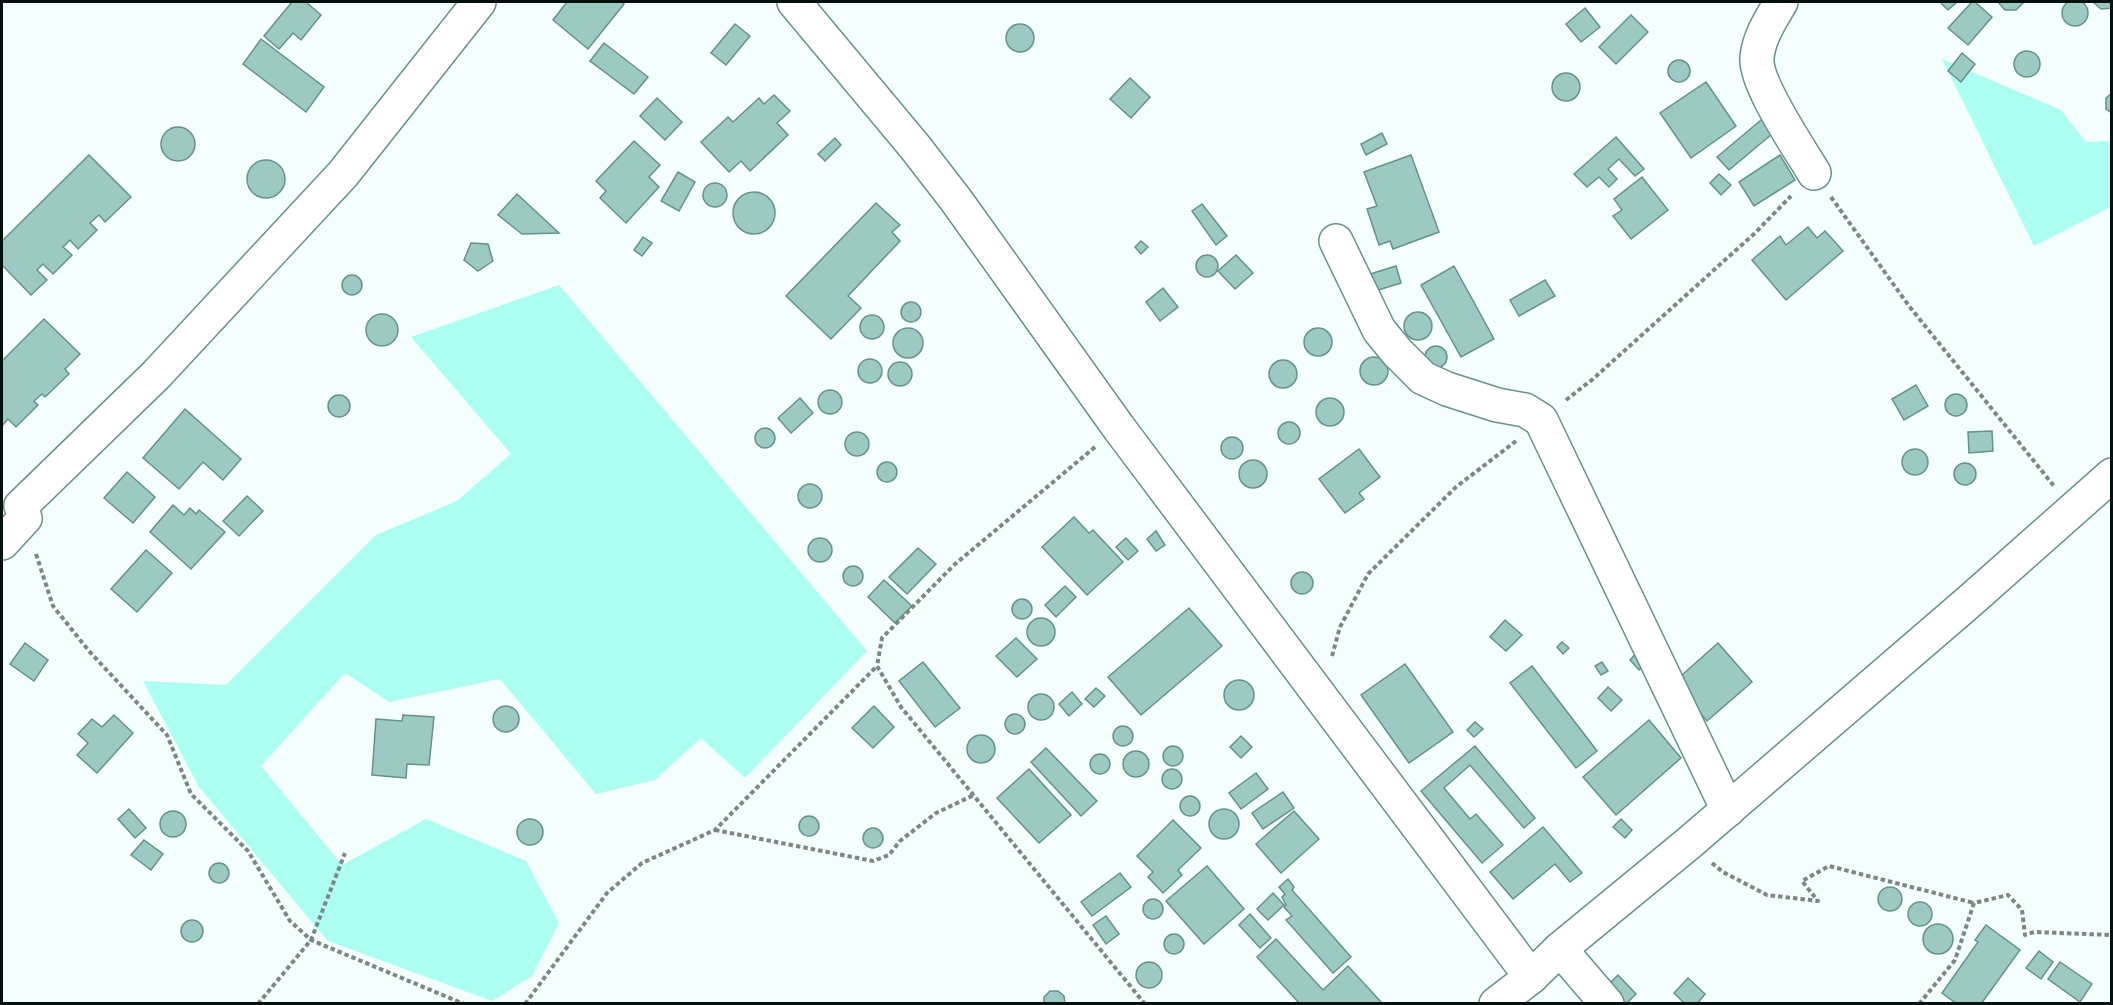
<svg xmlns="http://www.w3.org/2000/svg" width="2113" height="1005" viewBox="0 0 2113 1005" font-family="Roboto,sans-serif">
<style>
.green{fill:#acfff1}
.building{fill:#9ccac2;stroke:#66928b;stroke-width:1.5}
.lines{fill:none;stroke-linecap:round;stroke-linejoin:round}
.minor-casing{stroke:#66928b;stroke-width:36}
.tertiary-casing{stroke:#66928b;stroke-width:36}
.path{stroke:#7c8886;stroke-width:4;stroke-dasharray:4.5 3;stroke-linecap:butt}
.minor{stroke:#fff;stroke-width:33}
.tertiary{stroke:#fff;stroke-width:33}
</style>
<rect width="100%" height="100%" fill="#f4fefc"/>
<!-- green -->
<g class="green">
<polygon points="1942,59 2061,110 2086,142 2111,141 2111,207 2034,246"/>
<polygon points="559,285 867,651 745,778 701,738 655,780 596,794 500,679 389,702 345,673 261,766 342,865 426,819 526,861 559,923 532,976 492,1001 328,941 199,787 143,681 226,685 376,535 457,501 511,454 411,337"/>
</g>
<!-- building -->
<g class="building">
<circle cx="2075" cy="13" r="13"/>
<polygon points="292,2 306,2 321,15 301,40 293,33 279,49 264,36"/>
<polygon points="567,2 622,2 624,4 588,49 553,20"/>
<polygon points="1940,2 1957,2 1948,10"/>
<polygon points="1972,2 1975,2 1992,17 1968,45 1948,28"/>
<polygon points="1998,2 2024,2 2016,10 2005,10"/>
<polygon points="2093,2 2112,2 2112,8 2101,9"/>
<polygon points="1585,8 1600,27 1581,42 1566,24"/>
<polygon points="1631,15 1648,32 1616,64 1599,47"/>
<circle cx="1020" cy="38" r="14"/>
<polygon points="735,24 750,36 726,65 711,53"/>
<polygon points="261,39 324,87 306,112 243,64"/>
<polygon points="604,43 648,77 634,94 590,61"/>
<circle cx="2027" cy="64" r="13"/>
<polygon points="1962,53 1975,64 1961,82 1948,71"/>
<circle cx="1679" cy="71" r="11"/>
<circle cx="1566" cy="87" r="14"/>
<polygon points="1130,78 1150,97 1131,118 1110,99"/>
<polygon points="1706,82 1736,126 1691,158 1660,113"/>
<polygon points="2112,93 2112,113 2106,109 2106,98"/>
<polygon points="774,95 790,111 777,123 788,135 750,171 741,161 729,172 701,142 728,117 733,122 759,98 764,104"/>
<polygon points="657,98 682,122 665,140 640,116"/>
<polygon points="1767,115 1778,129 1729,170 1717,157"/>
<circle cx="178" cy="144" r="17"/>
<polygon points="1382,133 1387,144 1366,155 1361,144"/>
<polygon points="1616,137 1644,169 1635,176 1619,159 1608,169 1617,179 1609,187 1599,177 1587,187 1574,174"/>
<polygon points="835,138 841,145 825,161 818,154"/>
<polygon points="634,141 660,165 649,177 659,187 626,223 600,198 606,191 596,181"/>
<polygon points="89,155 131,197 105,222 99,215 90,223 97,230 78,249 70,240 63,247 72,255 53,274 43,264 37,270 47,280 31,295 2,265 2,241"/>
<polygon points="1411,155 1439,232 1393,249 1390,241 1379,245 1367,209 1377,206 1364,172"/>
<polygon points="1780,155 1795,180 1754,206 1739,182"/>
<circle cx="266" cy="179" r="19"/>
<polygon points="678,172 695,182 679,211 661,201"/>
<polygon points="1719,174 1731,185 1721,195 1710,183"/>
<polygon points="1642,177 1668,210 1631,239 1613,216 1622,210 1614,199"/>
<circle cx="715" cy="195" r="12"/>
<circle cx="754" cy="213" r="21"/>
<polygon points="517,194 559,233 522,234 498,215"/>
<polygon points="876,203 900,225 892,232 900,241 848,296 861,308 831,339 786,296"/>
<polygon points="1202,204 1227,236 1216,245 1192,211"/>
<polygon points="1808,227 1817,238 1825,231 1843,251 1786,300 1752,260 1780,236 1786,245"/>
<polygon points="643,237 652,243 642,256 634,250"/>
<polygon points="1141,241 1148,247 1141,254 1135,247"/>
<polygon points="471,243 488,244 493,261 478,271 464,260"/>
<polygon points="1236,255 1253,273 1235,289 1218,271"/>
<circle cx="1207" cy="266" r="11"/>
<polygon points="1396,266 1401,283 1372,292 1367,275"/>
<polygon points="1454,266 1494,339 1461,357 1421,285"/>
<circle cx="352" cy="285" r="10"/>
<polygon points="1545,280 1555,296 1519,316 1510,300"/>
<polygon points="1163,288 1178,307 1160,321 1146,302"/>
<circle cx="911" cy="312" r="10"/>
<circle cx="1418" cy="326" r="14"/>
<circle cx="382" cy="330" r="16"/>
<circle cx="872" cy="327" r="12"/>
<polygon points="44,319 80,354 65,369 69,374 45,397 42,394 34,401 38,405 16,427 8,419 2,426 2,361"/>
<circle cx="1318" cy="342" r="14"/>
<circle cx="908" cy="343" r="15"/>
<circle cx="1436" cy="357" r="11"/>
<circle cx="1374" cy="371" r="14"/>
<circle cx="870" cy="371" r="12"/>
<circle cx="1283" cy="374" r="14"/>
<circle cx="900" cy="374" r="12"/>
<polygon points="1916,385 1928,406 1904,420 1892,399"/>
<circle cx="830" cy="402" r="12"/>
<circle cx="1956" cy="405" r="11"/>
<circle cx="339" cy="406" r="11"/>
<polygon points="800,398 813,413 791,433 778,418"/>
<circle cx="1330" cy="412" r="14"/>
<polygon points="185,409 241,459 223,480 203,462 179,489 143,458"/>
<circle cx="1289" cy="433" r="11"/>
<circle cx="765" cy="438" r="10"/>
<polygon points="1992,431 1993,451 1969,453 1968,432"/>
<circle cx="857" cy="444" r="12"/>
<circle cx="1232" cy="448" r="11"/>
<circle cx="1915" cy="462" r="13"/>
<polygon points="1359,449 1380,477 1359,493 1364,499 1345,513 1319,479"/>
<circle cx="1253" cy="474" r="14"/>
<circle cx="887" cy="472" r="10"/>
<circle cx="1965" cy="474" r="11"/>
<polygon points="127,472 155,497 133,523 104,498"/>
<circle cx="810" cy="496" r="12"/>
<polygon points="247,496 263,511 239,536 223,521"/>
<polygon points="173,505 184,515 190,508 196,514 199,510 225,532 191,569 150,532"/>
<polygon points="1074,517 1089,533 1093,530 1123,562 1087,595 1042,547"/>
<polygon points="1156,531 1165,545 1156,551 1147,539"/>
<circle cx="820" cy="550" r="12"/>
<polygon points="1126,538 1138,551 1128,560 1116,547"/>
<polygon points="918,548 936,564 907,594 889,577"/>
<polygon points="146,550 172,573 137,612 111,589"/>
<circle cx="853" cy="576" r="10"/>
<circle cx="1302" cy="583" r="11"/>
<polygon points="884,580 912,606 895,623 868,597"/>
<polygon points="1065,586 1076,597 1056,617 1045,605"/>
<circle cx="1022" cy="609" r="10"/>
<polygon points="1189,608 1222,646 1141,715 1108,677"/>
<circle cx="1041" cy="632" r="14"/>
<polygon points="1505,620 1522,635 1506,651 1490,637"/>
<polygon points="1016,638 1037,659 1017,677 996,656"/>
<polygon points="1562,642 1569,648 1563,654 1557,647"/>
<polygon points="25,643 48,660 34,681 10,664"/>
<polygon points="1718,643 1752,682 1707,721 1673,683"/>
<polygon points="1636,653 1646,663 1639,670 1630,660"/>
<polygon points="923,662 960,708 935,727 899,681"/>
<polygon points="1602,662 1608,671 1601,675 1595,666"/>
<polygon points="1405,664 1453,732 1409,763 1361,695"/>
<polygon points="1532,666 1597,751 1576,768 1510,683"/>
<circle cx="1239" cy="695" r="15"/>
<polygon points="1608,687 1622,700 1611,711 1598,698"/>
<polygon points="1096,688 1105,696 1094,707 1085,699"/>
<polygon points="1072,692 1082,704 1069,716 1059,704"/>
<circle cx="1041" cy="707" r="13"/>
<polygon points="874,706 894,727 873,748 852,728"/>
<circle cx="506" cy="719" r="13"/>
<circle cx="1015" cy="724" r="10"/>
<polygon points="114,715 133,733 97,773 77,755 88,743 78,734 92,719 102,727"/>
<polygon points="403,715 434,717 429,765 407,764 406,778 372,775 376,719 402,721"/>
<polygon points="1649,720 1681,758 1616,815 1583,777"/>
<polygon points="1475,722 1483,729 1474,737 1467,730"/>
<circle cx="1123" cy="736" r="10"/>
<circle cx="981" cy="749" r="14"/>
<polygon points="1241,736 1252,747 1241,758 1230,747"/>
<circle cx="1173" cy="756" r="10"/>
<polygon points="1475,746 1535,818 1524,828 1470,765 1444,788 1470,819 1476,814 1503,845 1482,863 1421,791"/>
<polygon points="1046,748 1097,801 1081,816 1031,762"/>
<circle cx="1136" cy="764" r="13"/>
<circle cx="1100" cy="764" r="10"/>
<circle cx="1172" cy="779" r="10"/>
<polygon points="1029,769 1071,815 1039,843 997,798"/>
<polygon points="1256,773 1268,789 1241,809 1229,793"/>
<polygon points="1283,792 1294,808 1263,829 1252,813"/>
<circle cx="1190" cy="806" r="10"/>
<polygon points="129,809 146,828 135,838 118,819"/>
<circle cx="1224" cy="824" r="15"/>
<polygon points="1294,811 1319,839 1281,873 1256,844"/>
<circle cx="173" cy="824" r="13"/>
<circle cx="809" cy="826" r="10"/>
<polygon points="1621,819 1632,830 1625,838 1613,827"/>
<circle cx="530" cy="832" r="13"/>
<polygon points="1173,820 1201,848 1178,870 1182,875 1163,893 1148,877 1153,872 1137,856"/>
<polygon points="1543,827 1582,873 1570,882 1555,864 1513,899 1490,872"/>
<circle cx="873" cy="838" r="10"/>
<polygon points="144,840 163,854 151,870 131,855"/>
<circle cx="219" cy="873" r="10"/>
<polygon points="1207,866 1244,909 1204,944 1166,901"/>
<polygon points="1120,873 1131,887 1092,916 1081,902"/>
<polygon points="1288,879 1294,887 1292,890 1351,957 1333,973 1286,920 1292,916 1284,907 1286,905 1282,897 1285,894 1279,887"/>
<circle cx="1890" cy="899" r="12"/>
<polygon points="1273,893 1284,905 1268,920 1257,909"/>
<circle cx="1153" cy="909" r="10"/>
<circle cx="1920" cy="914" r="12"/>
<polygon points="1250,914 1271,938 1260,948 1239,925"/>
<polygon points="1106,916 1119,934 1106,944 1093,925"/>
<circle cx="192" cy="931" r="11"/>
<circle cx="1938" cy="939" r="15"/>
<polygon points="1986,925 2020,950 1981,1004 1957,1004 1942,993 1978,942 1975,940"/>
<circle cx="1174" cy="944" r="10"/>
<polygon points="1276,939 1323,990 1348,966 1382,1003 1300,1004 1257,957"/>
<polygon points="2039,951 2053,962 2041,979 2026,968"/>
<circle cx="1149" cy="975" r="13"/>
<polygon points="2060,962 2092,984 2080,1002 2048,979"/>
<polygon points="1618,975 1636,994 1626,1004 1608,985"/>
<polygon points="1688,978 1705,994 1697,1004 1685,1004 1674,993"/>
<polygon points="1050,991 1058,991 1064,996 1065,1004 1044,1004 1044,997"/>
</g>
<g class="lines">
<defs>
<g id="minor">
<polyline points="794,2 915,147 956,200 1119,428 1531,977"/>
<path d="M 1781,2 C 1771,19 1759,37 1757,57 C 1754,83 1800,149 1814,173"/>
<polyline points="1336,241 1379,330 1397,352 1423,378 1447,389 1497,405 1525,410 1541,420 1728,810"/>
<polyline points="2,543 25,518 21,506 156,375 343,174 479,2"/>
<polyline points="1560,949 1607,1004"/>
</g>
<polyline id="tertiary" points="1496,1004 1531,977 1560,949 1689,843 1971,600 2112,475"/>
</defs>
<!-- minor casing -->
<use href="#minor" class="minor-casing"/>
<!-- tertiary casing -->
<use href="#tertiary" class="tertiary-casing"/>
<!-- path -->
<g class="path">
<polyline points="1831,197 1909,306 2054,486"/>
<polyline points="1566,400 1593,379 1755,233 1791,196"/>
<polyline points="1095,447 954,565 882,638 877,666 901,707 1145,1004"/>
<polyline points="36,554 53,606 89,651 167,735 191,794 248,851 290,921 311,940 464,1004"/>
<polyline points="1332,656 1340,627 1368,574 1456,487 1516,441"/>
<polyline points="715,830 873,861 889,855 900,841 936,813 974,795"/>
<polyline points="1712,863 1723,872 1767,895 1818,901 1802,881 1829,866 1974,903"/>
<polyline points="258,1004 311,940 345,853"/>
<polyline points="525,1004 607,893 642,863 715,830 877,666"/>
<polyline points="1919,1004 1955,960 1974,903 2008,895 2022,910 2025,935 2034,932 2112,935"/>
</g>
<!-- minor -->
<use href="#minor" class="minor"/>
<!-- tertiary -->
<use href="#tertiary" class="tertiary"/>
</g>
<!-- border -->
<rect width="2113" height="1005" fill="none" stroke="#02110e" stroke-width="6"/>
</svg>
